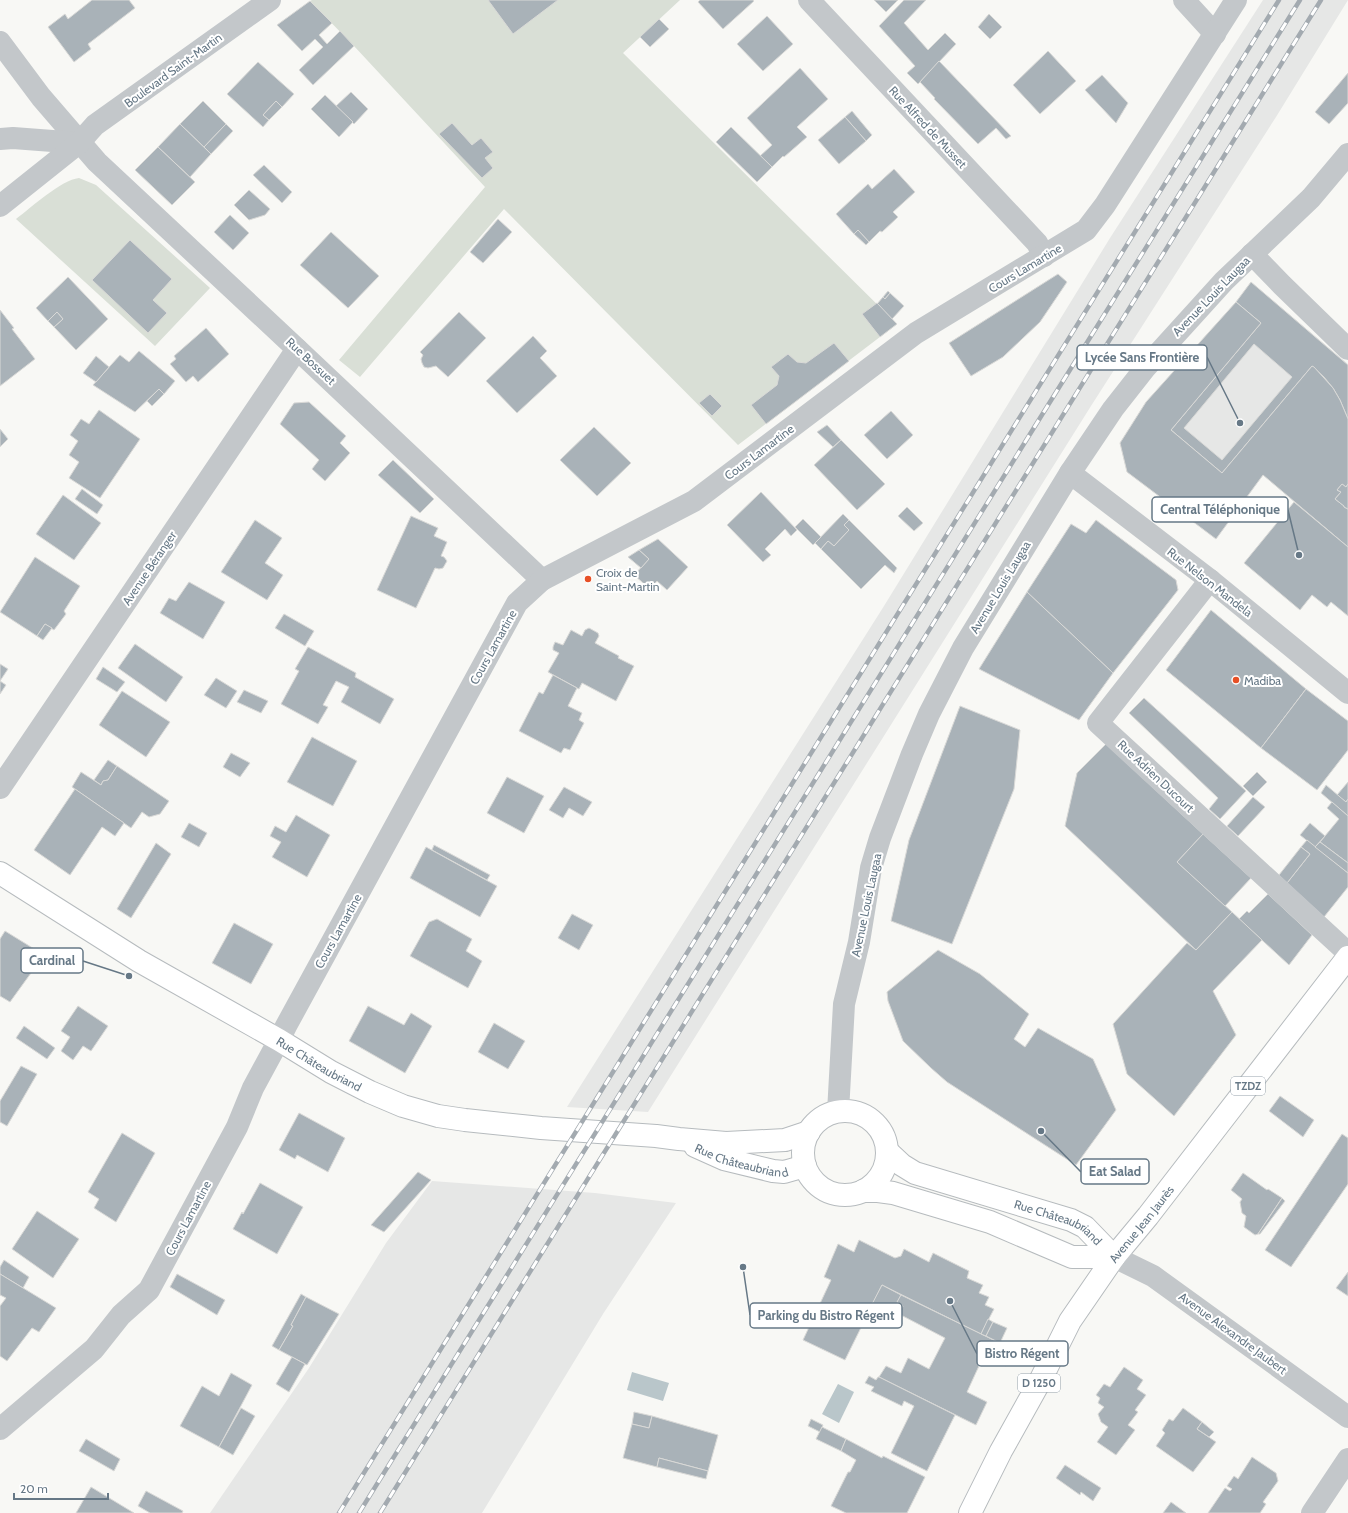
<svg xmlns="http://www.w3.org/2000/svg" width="1348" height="1513" viewBox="0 0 1348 1513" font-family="Cabin,sans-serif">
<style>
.built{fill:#e6e7e6}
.green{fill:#d9dfd6}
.water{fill:#b9c6ca}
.building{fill:#a9b2b8;stroke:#d9d9d7;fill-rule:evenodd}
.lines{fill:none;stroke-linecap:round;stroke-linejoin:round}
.major-casing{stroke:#b6bbbe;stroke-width:24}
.minor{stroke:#c3c7ca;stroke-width:22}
.major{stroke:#fff;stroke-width:22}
.rail-casing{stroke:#a3aab0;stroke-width:4.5}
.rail{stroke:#fff;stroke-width:3;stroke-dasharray:9;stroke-linecap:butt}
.poi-dot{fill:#e75026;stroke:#fff;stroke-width:1.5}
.labels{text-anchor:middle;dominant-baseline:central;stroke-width:4;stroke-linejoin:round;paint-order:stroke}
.shield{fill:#fff;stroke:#94a0aa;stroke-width:1}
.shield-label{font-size:11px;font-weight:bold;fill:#667886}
.street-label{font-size:12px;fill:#667886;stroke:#fff}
.poi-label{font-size:12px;fill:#667886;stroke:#fff;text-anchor:start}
.leader{fill:none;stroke:#667886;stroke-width:1.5}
.callout-dot{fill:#667886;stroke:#fff;stroke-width:1.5}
.callout{fill:#fff;stroke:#667886;stroke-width:1.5}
.callout-label{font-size:13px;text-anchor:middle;font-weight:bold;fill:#667886}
</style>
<rect width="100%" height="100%" fill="#f8f8f5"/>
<!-- built -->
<g class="built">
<polygon points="1263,0 1348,0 1276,117 1091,406 648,1112 567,1107 884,606 1110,238"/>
<polygon points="1251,282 1348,364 1348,547 1263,475 1216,539 1127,472 1120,443 1146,402 1236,302"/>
<polygon points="432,1181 595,1193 676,1203 603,1314 482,1513 210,1513 309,1368 386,1243"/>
</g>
<!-- green -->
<g class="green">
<polygon points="312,0 680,0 623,53 897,324 738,445 504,209 360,377 339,360 485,187 354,46 310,1"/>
<path d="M 79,178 L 96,185 L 210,288 L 155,346 L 16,219 C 32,207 61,180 79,178 Z"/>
</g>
<!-- water -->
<g class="water">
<polygon points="632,1372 669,1383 663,1401 627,1390"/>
<polygon points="838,1384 854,1392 839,1423 822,1414"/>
</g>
<!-- building -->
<g class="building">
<polygon points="92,0 129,0 135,8 88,44 91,49 74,62 48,27 65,14 68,19"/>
<polygon points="488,0 558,0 513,34"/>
<polygon points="700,0 753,0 754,1 723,29 698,2"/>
<polygon points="874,0 898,0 886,12"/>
<polygon points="904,0 926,0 904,23 928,50 945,33 956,44 918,84 907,73 915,66 879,26"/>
<polygon points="310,1 332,23 319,35 327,44 340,31 354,46 313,85 299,70 323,47 315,39 302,51 277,25"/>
<polygon points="989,14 1002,27 990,39 978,27"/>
<polygon points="767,16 793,44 763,71 737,44"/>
<polygon points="659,19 669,29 650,47 640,37"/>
<polygon points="1048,51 1076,81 1040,114 1013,85"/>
<polygon points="939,61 1011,136 1006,139 996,128 978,144 934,99 935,98 920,82"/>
<polygon points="258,62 294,94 282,107 276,101 263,115 269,120 263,127 227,94"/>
<polygon points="800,68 828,99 797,127 807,137 784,157 783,156 772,167 760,156 772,145 747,118"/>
<polygon points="1348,73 1348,103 1329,124 1315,112"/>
<polygon points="1102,75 1128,103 1116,123 1085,90"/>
<polygon points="351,92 368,109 354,124 336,106"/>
<polygon points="325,95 353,122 339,137 311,109"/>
<polygon points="203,101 226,124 204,147 180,124"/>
<polygon points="276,101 282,107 269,120 263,115"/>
<polygon points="852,111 872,135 866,141 845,117"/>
<polygon points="845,117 866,141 839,164 818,140"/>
<polygon points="452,123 472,145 481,138 493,152 485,158 493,168 482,178 439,134"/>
<polygon points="180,124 211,154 190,177 158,147"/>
<polygon points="226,124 233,131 211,154 204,147"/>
<polygon points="731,127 772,167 757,182 716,142"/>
<polygon points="158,147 195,182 172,205 135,170"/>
<polygon points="264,165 292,192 282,203 253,175"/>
<polygon points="894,169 915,192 893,212 898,217 882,232 880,231 869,242 858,230 854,234 836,214 868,184 872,189"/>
<polygon points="249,190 270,209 265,215 249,220 234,205"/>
<polygon points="230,215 249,233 233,250 214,232"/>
<polygon points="498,219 512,232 483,263 470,252"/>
<polygon points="858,230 869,242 866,245 854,234"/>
<polygon points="331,232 379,276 348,308 300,265"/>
<polygon points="130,240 172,279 153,300 167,313 148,333 92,280"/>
<polygon points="1058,274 1067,282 1040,322 1003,357 971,376 949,343"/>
<polygon points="68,277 108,319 76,350 54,327 63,319 57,312 48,321 36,308"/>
<path d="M 1251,282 L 1348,365 L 1348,419 L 1340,400 L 1333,388 L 1324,377 L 1312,366 L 1222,473 L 1171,430 L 1261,323 L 1236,302 ZM 1254,344 L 1292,377 L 1222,460 L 1184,428 Z"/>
<polygon points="888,291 890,293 885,299 883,297"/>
<polygon points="890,293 904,306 892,319 877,304 883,297 885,299"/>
<polygon points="1236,302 1261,323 1171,430 1222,473 1312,366 1314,367 1333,388 1340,400 1348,419 1348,484 1346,487 1342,484 1337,490 1341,492 1335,499 1344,506 1344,507 1348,509 1348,547 1263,475 1216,539 1127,472 1120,443 1146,402"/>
<polygon points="877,303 897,324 880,337 862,314"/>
<polygon points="0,310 14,328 12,329 35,359 0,386"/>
<polygon points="57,312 63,319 54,327 48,321"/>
<polygon points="459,312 486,338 448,377 436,366 428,368 424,367 422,363 421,359 423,355 420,352"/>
<polygon points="206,328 229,354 198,382 193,376 186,382 170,364 176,359 174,356"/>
<polygon points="533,336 547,351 540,358 557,376 517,413 486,381"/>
<polygon points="834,343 849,361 766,424 751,405 777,385 779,376 771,367 788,354 797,362 806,363"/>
<polygon points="139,351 175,381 164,394 159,389 135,412 93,385 120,355 129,362"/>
<polygon points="96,356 109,367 96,382 83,373"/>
<polygon points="159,389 164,394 152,406 147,401"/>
<polygon points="710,394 722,406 712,416 699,403"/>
<polygon points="309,402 346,436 340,443 350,453 325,481 312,469 319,460 280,424 294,403"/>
<polygon points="99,410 140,439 100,498 69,478 79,462 69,455 78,441 70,435 81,419 89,424"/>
<polygon points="891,411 913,435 887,459 864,435"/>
<polygon points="827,425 841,440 833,447 817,432"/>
<polygon points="594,427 631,463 597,496 560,460"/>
<polygon points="0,429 8,439 0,447"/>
<polygon points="841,440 885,484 857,510 814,465"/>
<polygon points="393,460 434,499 420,513 378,475"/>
<polygon points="1342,484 1346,487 1348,484 1348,509 1344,507 1344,506 1335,499 1341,492 1337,490"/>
<polygon points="82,489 103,505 97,514 75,499"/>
<polygon points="761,492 797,530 791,536 785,529 765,549 771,555 763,562 727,525"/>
<polygon points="63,495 101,523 74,560 36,534"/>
<polygon points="1294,502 1348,547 1348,616 1331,602 1327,607 1312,595 1300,610 1244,563"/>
<polygon points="907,507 923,523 914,531 898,516"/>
<polygon points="843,514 849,520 844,525 849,530 834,546 828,541 821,549 815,543"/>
<polygon points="411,516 438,528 434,536 447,542 441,556 444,557 447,561 443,568 439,569 435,568 416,608 377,590"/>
<polygon points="803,519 821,537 813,545 795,527"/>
<polygon points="255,520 282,538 265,563 283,575 267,600 221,572"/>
<polygon points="849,520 897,568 894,573 885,565 861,589 821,549 828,541 834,546 849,530 844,525"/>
<polygon points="1096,520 1176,580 1178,590 1113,673 1027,592 1071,524 1086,533"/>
<polygon points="658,539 688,567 667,590 657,581 650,589 634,575 649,559 639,550"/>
<polygon points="639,550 649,559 641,568 628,557"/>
<polygon points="35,557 80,586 64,611 66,614 54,630 45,624 37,636 0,612"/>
<polygon points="189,582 225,602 203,639 160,613 169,598 176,601"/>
<polygon points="1027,592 1113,673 1079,720 979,669"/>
<polygon points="1211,610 1306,689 1261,748 1166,670"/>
<polygon points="284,614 314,631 305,646 275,628"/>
<polygon points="45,624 52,628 43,640 37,636"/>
<polygon points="589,628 598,633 599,636 595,643 619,656 618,658 634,666 616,701 582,683 579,689 577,688 548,672 559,653 553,650 553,647 555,642 563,645 571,630 582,636 585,630"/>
<polygon points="135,644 183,677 166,702 118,668"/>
<polygon points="308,647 356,673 355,677 394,699 380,724 341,702 349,687 336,681 323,705 328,707 318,724 281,704 299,671 295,669"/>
<polygon points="0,664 8,669 0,681 6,685 0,694"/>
<polygon points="103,667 125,682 117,692 96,679"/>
<polygon points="553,675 577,688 568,706 582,713 579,720 584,723 570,750 564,748 561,753 519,731 539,692 543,694"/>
<polygon points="216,678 237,691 226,708 204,695"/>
<polygon points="1306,689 1348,721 1348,750 1317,790 1261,748"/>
<polygon points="244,690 268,701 261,713 237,702"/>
<polygon points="122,691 170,722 146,757 99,725"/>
<polygon points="1144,698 1246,791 1220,819 1209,809 1218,798 1129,713"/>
<polygon points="960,706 1020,730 1014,789 952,944 891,921 909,840"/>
<polygon points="312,737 357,761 333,806 287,782"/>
<polygon points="1106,744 1203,834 1177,862 1232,912 1196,950 1065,826 1077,773"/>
<polygon points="231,753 250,763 240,777 223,767"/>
<polygon points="108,760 117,766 108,780 103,781 101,785 94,780"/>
<polygon points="117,766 169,801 160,814 149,817 142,812 131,828 72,787 81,772 101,785 103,781 108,780"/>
<polygon points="1257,772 1267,782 1253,796 1243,786"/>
<polygon points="507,777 544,796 524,833 487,813"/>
<polygon points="1348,782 1348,799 1346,802 1337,795"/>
<polygon points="1326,785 1346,802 1348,799 1348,816 1321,793"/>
<polygon points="564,787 592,802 583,816 569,808 563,818 549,810"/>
<polygon points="75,789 124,823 115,836 102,827 70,875 34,850"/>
<polygon points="1253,797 1265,807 1238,836 1227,826"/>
<polygon points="1332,802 1348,816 1348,863 1320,842 1339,819 1327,808"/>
<polygon points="296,815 330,835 307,877 272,857 281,842 270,836 275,826 286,832"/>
<polygon points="189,823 207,833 199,847 181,837"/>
<polygon points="1310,823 1325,836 1315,847 1300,835"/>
<polygon points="1203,834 1251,878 1225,906 1177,862"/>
<polygon points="1307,840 1348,873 1348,887 1324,917 1287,883 1310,854 1301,847"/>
<polygon points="1320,842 1348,863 1348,873 1315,847"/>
<polygon points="156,843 171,854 131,918 117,909"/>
<polygon points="434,845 490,875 487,880 432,850"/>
<polygon points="426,847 497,886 480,917 410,878"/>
<polygon points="1301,847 1310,854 1287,883 1279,875"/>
<polygon points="1268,894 1312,935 1289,965 1239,919 1247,911 1249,913"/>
<polygon points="1232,912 1262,940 1213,991 1236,1035 1174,1116 1127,1074 1113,1024 1187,943 1196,950"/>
<polygon points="572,914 593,925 579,950 558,938"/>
<polygon points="437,919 472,939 466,951 482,961 468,988 410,956 429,922"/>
<polygon points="234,923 273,944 251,984 212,963"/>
<polygon points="5,931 44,955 10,1002 0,996 0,939"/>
<polygon points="938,950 980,974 1029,1014 1014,1039 1025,1047 1038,1028 1093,1059 1116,1110 1076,1165 947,1082 931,1068 903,1041 888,1001 887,992"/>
<polygon points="78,1006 108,1026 91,1051 83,1046 73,1060 61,1051 70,1037 61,1031"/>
<polygon points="368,1006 404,1025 411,1013 432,1026 405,1073 349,1041"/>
<polygon points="494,1023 525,1041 508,1069 478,1052"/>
<polygon points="24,1026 55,1048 47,1059 16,1038"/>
<polygon points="21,1066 37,1074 7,1126 0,1122 0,1101"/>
<polygon points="1280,1096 1314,1120 1303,1137 1269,1111"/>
<polygon points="299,1113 345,1138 328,1172 297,1155 295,1159 279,1150"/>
<polygon points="122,1133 155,1153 116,1222 94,1208 99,1199 88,1192"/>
<polygon points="1342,1134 1348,1138 1348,1184 1291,1267 1265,1250"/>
<polygon points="418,1172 431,1180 384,1232 371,1225"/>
<polygon points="1243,1173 1267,1190 1268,1189 1282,1198 1258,1234 1255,1235 1244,1227 1246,1216 1242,1213 1240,1202 1242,1199 1231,1190"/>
<polygon points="260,1183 303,1207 277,1254 233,1229 242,1212 243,1214"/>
<polygon points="1282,1198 1285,1201 1260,1234 1258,1234"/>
<polygon points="37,1211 79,1239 53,1278 12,1249"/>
<polygon points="859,1240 895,1258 901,1256 904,1249 929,1262 933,1253 969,1271 967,1278 983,1285 979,1293 989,1297 985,1305 994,1309 981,1334 882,1285 845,1360 803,1340 831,1280 824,1277 838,1244 854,1252"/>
<polygon points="4,1260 29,1277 23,1288 0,1274 0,1267"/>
<polygon points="1348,1272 1348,1296 1336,1288"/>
<polygon points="0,1274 56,1308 39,1332 32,1328 7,1361 0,1356 0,1306 6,1298 0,1295"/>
<polygon points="177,1274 225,1300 217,1315 170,1287"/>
<polygon points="882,1285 901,1295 890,1318 870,1308"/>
<polygon points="301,1294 306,1297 291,1325 293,1326 279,1350 272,1346"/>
<polygon points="901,1295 1014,1350 1006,1366 984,1355 967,1392 987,1402 976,1425 879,1377 886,1366 901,1373 908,1358 929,1369 945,1338 899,1314 903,1306 897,1302"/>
<polygon points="306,1297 339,1314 307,1365 279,1350 293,1326 291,1325"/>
<polygon points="988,1319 993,1322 986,1336 981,1334"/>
<polygon points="993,1322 1007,1328 1000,1343 986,1336"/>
<polygon points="292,1357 305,1364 289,1392 276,1384"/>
<polygon points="1124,1367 1143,1380 1137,1389 1146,1395 1135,1410 1138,1412 1128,1425 1135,1430 1116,1455 1097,1442 1108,1427 1101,1422 1098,1414 1104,1407 1098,1403 1100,1398 1096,1395 1104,1384 1110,1387"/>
<polygon points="231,1373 252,1385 219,1447 180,1426 202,1386 219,1396"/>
<polygon points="869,1376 876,1380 878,1377 879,1377 955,1415 927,1471 891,1453 914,1406 904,1401 902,1406 871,1391 874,1387 865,1383"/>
<polygon points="241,1408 255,1416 233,1455 219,1447"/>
<polygon points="1183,1408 1202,1422 1197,1429 1216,1442 1193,1472 1156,1446 1165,1433 1162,1430 1169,1419 1173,1421"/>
<polygon points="634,1412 652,1416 649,1428 632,1424"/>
<polygon points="652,1416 718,1435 708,1471 659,1458 657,1467 623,1458 632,1424 649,1428"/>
<polygon points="811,1419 823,1425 820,1432 808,1426"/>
<polygon points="1202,1422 1214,1432 1209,1437 1197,1429"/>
<polygon points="822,1427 846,1439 841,1451 816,1439"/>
<polygon points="86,1439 120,1459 114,1471 79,1451"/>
<polygon points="846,1439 882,1458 883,1456 925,1477 907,1513 846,1513 831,1506 848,1472 850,1472 856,1460 841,1451"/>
<polygon points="1252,1457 1276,1473 1278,1481 1263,1502 1266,1504 1260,1513 1208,1513 1225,1488 1230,1491 1232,1489 1227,1486 1234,1476 1238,1479"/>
<polygon points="659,1458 708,1471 706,1479 657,1467"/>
<polygon points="1065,1465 1101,1488 1093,1501 1081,1492 1080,1495 1056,1478"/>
<polygon points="91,1487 134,1513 76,1513"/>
<polygon points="146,1491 183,1511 182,1513 150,1513 138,1506"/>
<polygon points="1171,1502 1186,1513 1163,1513"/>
</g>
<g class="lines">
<defs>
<g id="major">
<path id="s1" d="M 0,873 L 139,961 L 279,1040 L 331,1072 L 370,1092 L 403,1106 L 438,1116 L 465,1120 L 541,1128 L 656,1136 L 679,1139 L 726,1143 L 785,1140 L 809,1132"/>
<circle cx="845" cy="1153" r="42"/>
<path id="s2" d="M 695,1146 L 724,1159 L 773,1171 L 784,1172 L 805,1166"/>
<path id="s3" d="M 887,1151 L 902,1165 L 915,1173 L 1071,1220 L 1085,1227 L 1114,1257"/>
<polyline points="863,1191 878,1191 893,1193 990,1222 1072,1257 1114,1257"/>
<path id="s4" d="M 970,1513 L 1001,1451 L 1039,1383 L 1070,1321 L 1114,1257 L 1148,1216 L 1348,957"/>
</g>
</defs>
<!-- major casing -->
<use href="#major" class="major-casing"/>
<!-- minor -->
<g class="minor">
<polyline points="809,0 1037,243 1044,256"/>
<polyline points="1184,0 1215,34"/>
<polyline points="0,42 41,97 97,162 297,349 542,580"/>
<polyline points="0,139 13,138 79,143"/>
<polyline points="0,206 79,143 95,125 270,0"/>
<polyline points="1252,254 1282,285 1348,349"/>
<polyline points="1070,473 1210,580 1348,693"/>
<polyline points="1210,580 1098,723 1348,953"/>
<polyline points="0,788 297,349"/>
<polyline points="838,1112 844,1004 859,942 871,868 880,838 912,754 929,714 963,648 1070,473 1113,409 1146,367 1224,281 1311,198 1348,154"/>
<polyline points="1114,1257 1153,1276 1348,1417"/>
<polyline points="0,1429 94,1349 121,1315 149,1290 237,1127 253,1088 279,1040 286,1026 517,603 542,580 694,501 916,333 1086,230 1105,205 1236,0"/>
<polyline points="1312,1513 1348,1459"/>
</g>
<!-- major -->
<use href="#major" class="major"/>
<defs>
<g id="rail">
<polyline points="339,1513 1279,0"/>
<polyline points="359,1513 1300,0"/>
<polyline points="380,1513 1321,0"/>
</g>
</defs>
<!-- rail casing -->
<use href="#rail" class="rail-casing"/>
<!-- rail -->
<use href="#rail" class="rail"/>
</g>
<!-- markers -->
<g class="poi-dot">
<circle cx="588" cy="579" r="4"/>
<circle cx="1236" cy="680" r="4"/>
</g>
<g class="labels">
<!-- shield labels -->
<g class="shield">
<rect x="1231" y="1077" width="34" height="18" rx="3"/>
<rect x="1018" y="1374" width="42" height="18" rx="3"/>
</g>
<g class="shield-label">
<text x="1248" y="1086">TZDZ</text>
<text x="1039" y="1383">D 1250</text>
</g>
<!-- street labels -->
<g class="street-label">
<text transform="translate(173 70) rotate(-36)">Boulevard Saint-Martin</text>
<text transform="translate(928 127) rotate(47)">Rue Alfred de Musset</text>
<text transform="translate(1025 268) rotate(-31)">Cours Lamartine</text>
<text transform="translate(1211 296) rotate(-46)">Avenue Louis Laugaa</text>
<text transform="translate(311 361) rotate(43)">Rue Bossuet</text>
<text transform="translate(759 452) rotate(-37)">Cours Lamartine</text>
<text transform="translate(149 568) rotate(-56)">Avenue Béranger</text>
<text transform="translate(1210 582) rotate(38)">Rue Nelson Mandela</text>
<text transform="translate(1000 587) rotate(-59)">Avenue Louis Laugaa</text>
<text transform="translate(493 647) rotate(-61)">Cours Lamartine</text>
<text transform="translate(1156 776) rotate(43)">Rue Adrien Ducourt</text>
<text transform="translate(866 905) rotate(-78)">Avenue Louis Laugaa</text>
<text transform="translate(338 931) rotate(-61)">Cours Lamartine</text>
<text stroke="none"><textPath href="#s1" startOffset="372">Rue Châteaubriand</textPath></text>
<text stroke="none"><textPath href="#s2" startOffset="49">Rue Châteaubriand</textPath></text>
<text transform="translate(188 1218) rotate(-62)">Cours Lamartine</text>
<text stroke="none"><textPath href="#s3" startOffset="188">Rue Châteaubriand</textPath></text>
<text stroke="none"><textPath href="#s4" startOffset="337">Avenue Jean Jaurès</textPath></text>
<text transform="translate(1233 1333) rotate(36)">Avenue Alexandre Jaubert</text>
</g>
<!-- poi labels -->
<g class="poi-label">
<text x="596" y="572">Croix de<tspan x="596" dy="14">Saint-Martin</tspan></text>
<text x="1244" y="680">Madiba</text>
</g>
</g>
<!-- callouts -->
<path class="leader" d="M1240 423L1207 357M1299 555L1288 510M129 976L83 961M1041 1131L1081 1172M743 1267L750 1315M950 1301L977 1354"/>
<g class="callout-dot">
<circle cx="1240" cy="423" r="4"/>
<circle cx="1299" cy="555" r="4"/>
<circle cx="129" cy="976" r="4"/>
<circle cx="1041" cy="1131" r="4"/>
<circle cx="743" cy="1267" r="4"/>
<circle cx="950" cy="1301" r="4"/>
</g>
<g class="callout">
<rect x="1077" y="345" width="130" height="25" rx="4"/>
<rect x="1152" y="497" width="136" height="25" rx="4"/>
<rect x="21" y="948" width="62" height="25" rx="4"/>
<rect x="1081" y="1159" width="68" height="25" rx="4"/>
<rect x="750" y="1303" width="152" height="25" rx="4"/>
<rect x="977" y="1341" width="91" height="25" rx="4"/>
</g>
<g class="callout-label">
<text x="1142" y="362">Lycée Sans Frontière</text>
<text x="1220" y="514">Central Téléphonique</text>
<text x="52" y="965">Cardinal</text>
<text x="1115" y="1176">Eat Salad</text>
<text x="826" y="1320">Parking du Bistro Régent</text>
<text x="1022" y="1358">Bistro Régent</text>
</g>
<!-- scale -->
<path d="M14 1493v6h94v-6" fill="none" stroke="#667886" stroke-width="2"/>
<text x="20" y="1493" font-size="12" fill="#667886" stroke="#ffffff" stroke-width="3" paint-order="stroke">20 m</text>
</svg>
